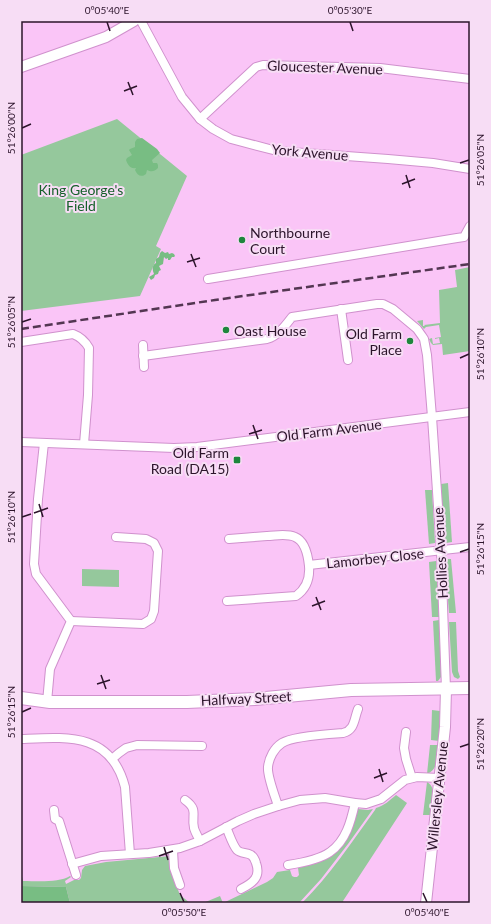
<svg xmlns="http://www.w3.org/2000/svg" width="491" height="924" viewBox="0 0 491 924" font-family="Lato,sans-serif">
<style>
.green{fill:#95c89c}
.forest{fill:#78bd83}
.lines{fill:none;stroke-linecap:round;stroke-linejoin:round}
.minor-casing{stroke:#d091cd;stroke-width:10}
.tertiary-casing{stroke:#d091cd;stroke-width:12}
.secondary-casing{stroke:#d091cd;stroke-width:14}
.minor{stroke:#fff;stroke-width:8}
.tertiary{stroke:#fff;stroke-width:10}
.secondary{stroke:#fff;stroke-width:12}
.rail{stroke:#533652;stroke-width:2.5;stroke-dasharray:8 4;stroke-linecap:butt}
.ticks{fill:none;stroke:#2c142b;stroke-width:1.5}
.poi-dot{fill:#1d863c;stroke:#f7ddf5;stroke-width:1.5}
.labels{text-anchor:middle;dominant-baseline:central;stroke-width:4;stroke-linejoin:round;paint-order:stroke}
.street-label{font-size:14px;fill:#2c142b;stroke:#f7ddf5}
.park-label{font-size:14px;fill:#16602a;stroke:#f7ddf5}
.poi-label{font-size:14px;fill:#2c142b;stroke:#f7ddf5;text-anchor:start}
.neatline{fill:none;stroke:#2c142b;stroke-width:1.5}
.ticks-label{font-size:10px;text-anchor:middle;fill:#2c142b}
</style>
<rect width="100%" height="100%" fill="#fac5f7"/>
<!-- green -->
<g class="green">
<polygon points="117,119 187,176 156,246 161,249 140,296 21,311 21,155"/>
<polygon points="470,267 470,351 443,355 442,344 433,345 431,343 429,339 432,338 433,344 440,343 439,338 435,339 435,338 441,337 439,325 426,327 424,329 417,321 423,320 423,326 425,326 424,325 440,323 439,290 457,287 455,270"/>
<polygon points="448,483 452,542 446,543 444,541 441,484"/>
<polygon points="425,490 432,490 435,542 435,543 429,544"/>
<polygon points="445,559 451,559 456,613 449,613"/>
<polygon points="436,561 439,617 432,617 429,562"/>
<polygon points="82,569 119,570 119,587 82,586"/>
<polygon points="439,620 441,677 438,681 436,681 433,621"/>
<polygon points="449,622 456,622 458,671 460,677 458,679 454,677 452,672"/>
<polygon points="432,710 440,711 439,741 431,740"/>
<path d="M 430,745 L 438,745 C 437,756 439,769 427,774 Z"/>
<path d="M 427,782 C 438,788 432,805 431,815 L 423,815 Z"/>
<path d="M 396,795 L 407,803 L 343,901 L 344,903 L 302,903 C 330,875 352,842 375,810 L 376,808 C 384,806 390,800 396,795 Z"/>
<path d="M 358,809 L 368,810 L 373,809 L 348,844 L 321,879 L 299,903 L 203,903 L 220,896 L 223,903 L 267,882 L 273,878 L 277,872 L 290,870 L 292,876 L 294,877 L 297,877 L 299,875 L 298,868 C 309,865 321,863 330,857 C 346,848 354,826 358,809 Z"/>
<path d="M 170,856 L 175,882 L 180,895 L 190,903 L 70,903 L 66,887 L 21,886 L 21,872 L 23,881 C 37,881 59,883 70,876 L 71,877 L 65,881 L 66,884 L 74,880 L 79,880 L 81,878 L 82,870 L 85,866 L 106,862 Z"/>
</g>
<!-- forest -->
<g class="forest">
<path d="M 142,138 L 157,149 L 160,153 L 152,160 L 153,163 L 157,163 L 158,165 L 158,168 C 154,172 151,172 147,170 L 146,174 C 141,178 137,175 135,170 L 136,168 C 130,169 128,165 126,160 L 127,158 L 132,155 L 129,150 L 130,149 L 135,147 L 135,142 L 137,139 Z"/>
<path d="M 162,251 L 165,253 L 168,252 L 169,254 L 172,253 L 174,254 L 175,256 L 174,257 L 172,257 L 170,260 L 168,260 L 168,258 L 166,259 L 164,257 L 163,264 L 159,266 L 161,270 L 159,271 L 158,274 L 155,275 L 154,278 L 151,280 L 149,277 L 154,274 C 152,270 152,265 156,263 L 156,259 L 159,257 L 160,253 Z"/>
<polygon points="21,886 66,887 70,903 21,903"/>
</g>
<g class="lines">
<defs>
<g id="minor">
<polyline points="141,21 182,97 200,119 213,129 231,139 277,151 388,159 433,163 470,169"/>
<polyline points="200,119 256,67 263,65 380,68 470,79"/>
<polyline points="208,279 457,238 464,237 470,226"/>
<polyline points="341,309 348,360"/>
<path d="M 21,342 L 73,334 C 81,337 85,341 89,348 L 88,395 L 84,444"/>
<polyline points="143,345 144,367"/>
<path d="M 143,356 L 267,339 C 278,336 285,326 292,317 L 377,304 L 383,304 L 393,309 L 417,329 L 422,336 L 424,339 L 427,355 L 432,417 L 441,551 L 446,689"/>
<polyline points="21,442 174,448 197,447 470,412"/>
<polyline points="44,443 38,499 34,564 36,574 71,621 50,669 47,702"/>
<polyline points="309,565 470,547"/>
<path d="M 227,601 L 296,596 C 306,589 310,578 309,566 C 308,556 305,541 295,537 C 286,533 275,536 267,536 C 254,537 242,538 229,539"/>
<polyline points="71,621 143,624 151,619 154,611 158,551 154,543 146,539 116,537"/>
<polyline points="406,732 404,748 406,759 412,778"/>
<path d="M 21,739 C 67,737 111,732 125,787 L 130,854"/>
<polyline points="112,759 119,753 126,748 137,745 202,746"/>
<path d="M 185,800 C 199,810 191,815 194,828 C 195,832 198,837 200,841"/>
<path d="M 278,806 C 275,796 267,776 268,767 C 269,758 274,748 282,743 C 293,736 329,734 343,733 C 355,730 354,719 358,709"/>
<polyline points="54,810 55,819 59,821 76,875"/>
<path d="M 226,827 C 229,833 232,844 237,850 C 241,854 246,852 251,855 C 254,857 255,859 256,863 C 261,877 253,883 241,889"/>
<polyline points="173,850 174,868 180,885"/>
<polyline points="72,864 101,856 149,853 180,848 200,841 238,821 254,814 278,806 300,800 325,798 355,803 366,804 381,799 405,780 417,777 439,778"/>
<path d="M 288,865 C 301,863 319,860 330,852 C 346,841 351,821 355,803"/>
</g>
<g id="tertiary">
<polyline points="21,67 106,37 134,21"/>
<polyline points="426,903 445,727 446,689"/>
</g>
<polyline id="secondary" points="21,698 50,702 187,702 255,699 351,690 470,688"/>
</defs>
<!-- minor casing -->
<use href="#minor" class="minor-casing"/>
<!-- tertiary casing -->
<use href="#tertiary" class="tertiary-casing"/>
<!-- secondary casing -->
<use href="#secondary" class="secondary-casing"/>
<!-- minor -->
<use href="#minor" class="minor"/>
<!-- tertiary -->
<use href="#tertiary" class="tertiary"/>
<!-- secondary -->
<use href="#secondary" class="secondary"/>
<!-- rail -->
<polyline class="rail" points="21,329 215,300 470,264"/>
</g>
<!-- ticks -->
<path class="ticks" d="M 107,22 L 110,31M 350,22 L 353,31M 128,82 L 133,95M 124,91 L 137,86M 22,128 L 31,124M 460,163 L 469,160M 406,175 L 410,188M 402,184 L 415,179M 191,254 L 196,267M 187,262 L 200,258M 22,322 L 31,319M 460,358 L 469,354M 253,425 L 258,439M 249,434 L 262,430M 39,504 L 43,517M 34,513 L 48,508M 22,517 L 31,514M 460,552 L 469,549M 316,597 L 321,610M 312,606 L 325,601M 101,675 L 106,689M 97,684 L 110,680M 22,712 L 31,708M 460,747 L 469,744M 379,769 L 383,782M 374,778 L 387,773M 164,847 L 168,860M 159,856 L 173,851M 180,893 L 184,902M 423,893 L 427,902"/>
<!-- markers -->
<g class="poi-dot">
<circle cx="242" cy="240" r="4"/>
<circle cx="226" cy="330" r="4"/>
<circle cx="410" cy="341" r="4"/>
<rect x="233" y="456" width="8" height="8" rx="2"/>
</g>
<g class="labels">
<!-- street labels -->
<g class="street-label">
<text transform="translate(325 67) rotate(2)">Gloucester Avenue</text>
<text transform="translate(310 152) rotate(5)">York Avenue</text>
<text transform="translate(329 430) rotate(-7)">Old Farm Avenue</text>
<text transform="translate(440 553) rotate(-93)">Hollies Avenue</text>
<text transform="translate(375 558) rotate(-6)">Lamorbey Close</text>
<text transform="translate(246 698) rotate(-3)">Halfway Street</text>
<text transform="translate(437 796) rotate(-84)">Willersley Avenue</text>
</g>
<!-- park labels -->
<g class="park-label">
<text x="81" y="189">King George's<tspan x="81" dy="16">Field</tspan></text>
</g>
<!-- poi labels -->
<g class="poi-label">
<text x="250" y="232">Northbourne<tspan x="250" dy="16">Court</tspan></text>
<text x="234" y="330">Oast House</text>
<text x="402" y="333" text-anchor="end">Old Farm<tspan x="402" dy="16">Place</tspan></text>
<text x="229" y="452" text-anchor="end">Old Farm<tspan x="229" dy="16">Road (DA15)</tspan></text>
</g>
</g>
<!-- border -->
<rect width="491" height="924" fill="none" stroke="#f7ddf5" stroke-width="44"/>
<rect x="22" y="22" width="447" height="880" class="neatline"/>
<g class="ticks-label">
<text x="107" y="14">0°05'40"E</text>
<text x="350" y="14">0°05'30"E</text>
<text transform="translate(11 128) rotate(-90)" y="4">51°26'00"N</text>
<text transform="translate(480 160) rotate(-90)" y="4">51°26'05"N</text>
<text transform="translate(11 322) rotate(-90)" y="4">51°26'05"N</text>
<text transform="translate(480 354) rotate(-90)" y="4">51°26'10"N</text>
<text transform="translate(11 517) rotate(-90)" y="4">51°26'10"N</text>
<text transform="translate(480 549) rotate(-90)" y="4">51°26'15"N</text>
<text transform="translate(11 712) rotate(-90)" y="4">51°26'15"N</text>
<text transform="translate(480 744) rotate(-90)" y="4">51°26'20"N</text>
<text x="184" y="916">0°05'50"E</text>
<text x="427" y="916">0°05'40"E</text>
</g>
</svg>
